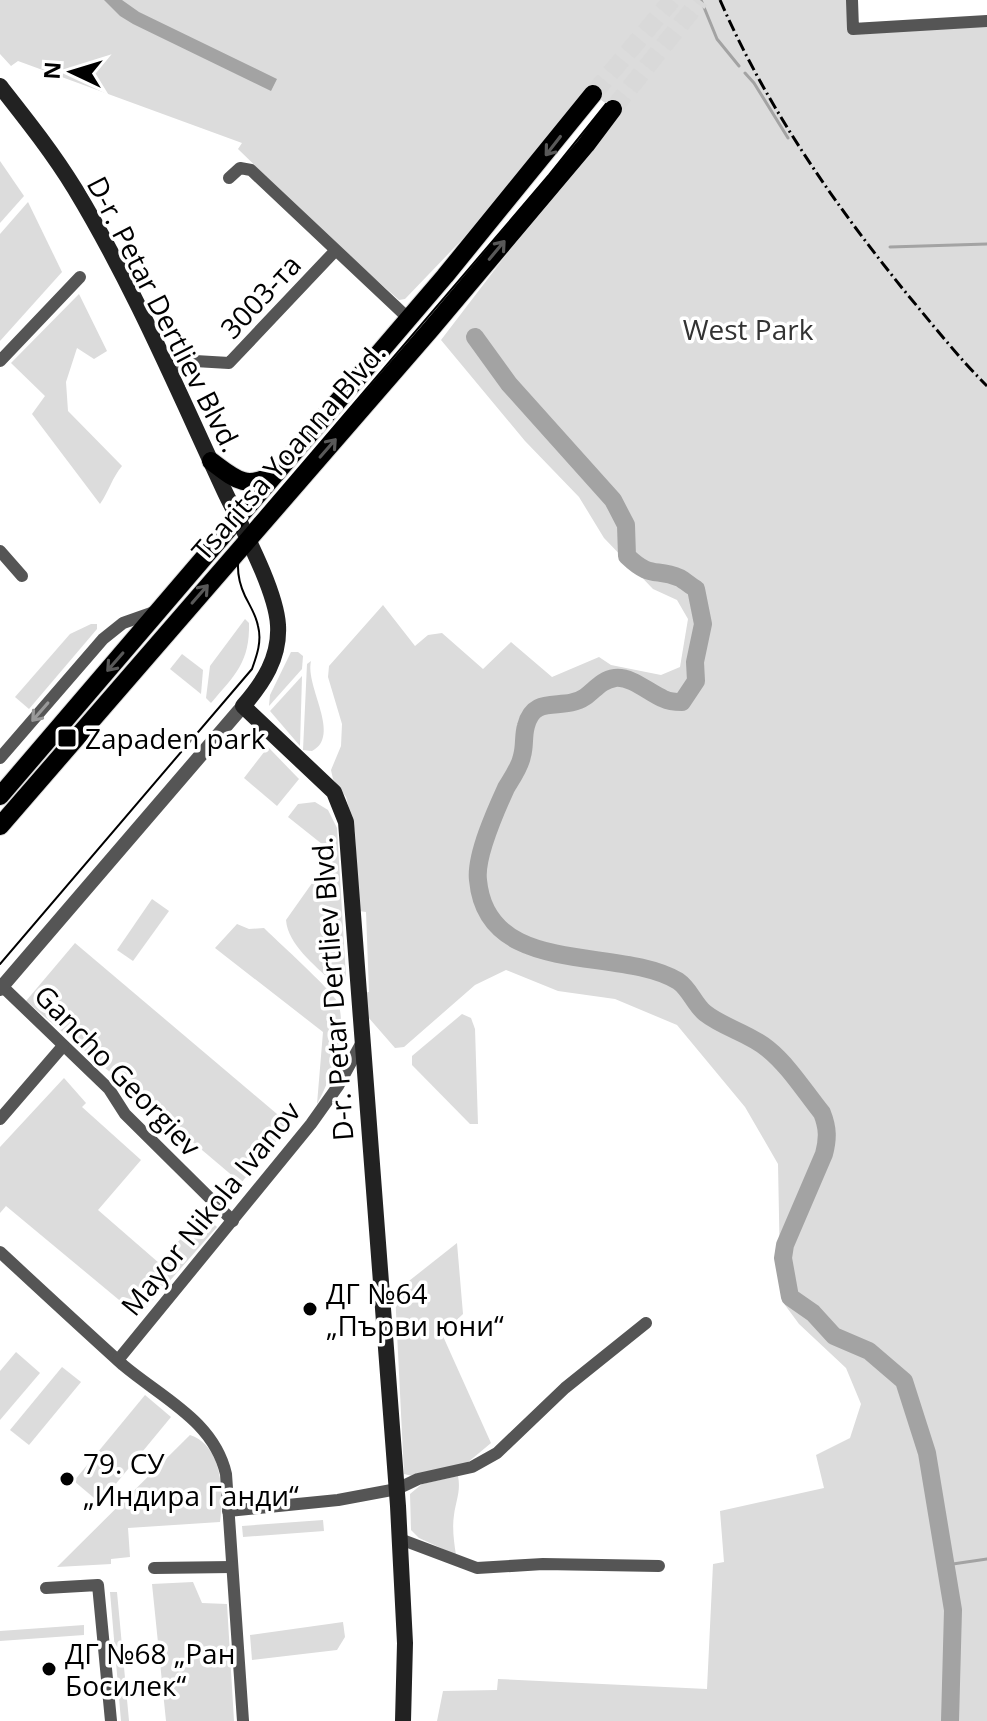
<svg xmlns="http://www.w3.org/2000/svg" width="987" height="1721" viewBox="0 0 987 1721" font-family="'Open Sans',sans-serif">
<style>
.green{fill:#dcdcdc}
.water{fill:#a3a3a3}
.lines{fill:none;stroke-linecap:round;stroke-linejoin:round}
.stream{stroke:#a3a3a3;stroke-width:3}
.river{stroke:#a3a3a3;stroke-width:18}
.primary-tunnel{stroke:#d9d9d9;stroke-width:18;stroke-dasharray:18 9;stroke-linecap:butt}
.primary-casing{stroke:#dbdbdb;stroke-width:20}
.minor{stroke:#555;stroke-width:12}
.tertiary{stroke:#555;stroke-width:14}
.secondary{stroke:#222;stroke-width:16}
.primary{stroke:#000;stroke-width:18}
.tram{stroke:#000;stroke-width:2}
.rail{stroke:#000;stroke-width:3;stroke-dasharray:12 4 2 4;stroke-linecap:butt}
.oneway{stroke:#595959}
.oneway2{stroke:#999}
.poi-dot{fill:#000;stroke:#fff;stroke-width:3}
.labels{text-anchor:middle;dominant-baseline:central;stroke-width:7;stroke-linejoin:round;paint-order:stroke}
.street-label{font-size:28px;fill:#000;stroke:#fff}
.park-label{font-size:28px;fill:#333;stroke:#fff}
.poi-label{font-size:28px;fill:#000;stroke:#fff;text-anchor:start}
</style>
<rect width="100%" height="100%" fill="#fff"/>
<!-- green -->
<g class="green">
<polygon points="0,0 850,0 853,29 987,21 987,1721 437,1721 443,1691 497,1690 498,1679 707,1689 713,1564 724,1562 720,1511 824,1488 816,1455 850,1438 861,1404 846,1368 799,1324 785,1305 780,1267 778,1164 745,1107 677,1025 615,999 558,991 506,970 475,985 404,1047 395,1048 368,1017 363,993 369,992 366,912 359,911 355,832 346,797 333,779 331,770 341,746 342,724 328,677 329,666 383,605 415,646 428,635 442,633 483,669 511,642 552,677 599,657 611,665 661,675 680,667 688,619 677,600 653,589 604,538 579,497 525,441 441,340 616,111 593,94 501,199 405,299 399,300 331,240 238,149 242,143 18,61 11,66 0,54"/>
<polygon points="0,161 24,196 0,223"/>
<polygon points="28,202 62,272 0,341 0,234"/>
<path d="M 79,294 L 107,351 L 94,359 L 77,348 L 66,382 L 68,411 L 122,466 C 112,478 109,491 100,504 L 32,414 L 45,396 L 11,363 Z"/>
<path d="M 245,619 L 249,623 C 250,662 235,675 211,703 L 206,698 L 210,666 Z"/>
<polygon points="91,624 97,624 97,629 29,709 15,697 70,634"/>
<polygon points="291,652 298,652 303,656 302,669 269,706 270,695"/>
<polygon points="182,654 203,670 201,694 170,669"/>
<path d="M 311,661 C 305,687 342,736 312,751 L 303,750 L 307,664 Z"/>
<polygon points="302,676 300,746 270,711"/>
<polygon points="268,747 299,779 277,806 244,778"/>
<path d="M 315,802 L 328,810 L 337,828 L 346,977 L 340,983 L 332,982 C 315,965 288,945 286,920 L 327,862 L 327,848 L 288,817 L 298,804 Z"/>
<polygon points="152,899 169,911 133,961 117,950"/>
<path d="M 237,924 L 249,929 L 264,928 C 276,940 335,993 338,1003 C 348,1029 331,1080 317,1104 L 323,1032 L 215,948 Z"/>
<polygon points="75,943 290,1125 241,1183 26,1001"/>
<polygon points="462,1014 471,1018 475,1029 478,1124 470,1124 412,1065 412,1056"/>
<polygon points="64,1078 86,1103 82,1107 141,1160 98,1210 159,1263 203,1214 217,1227 145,1309 136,1314 6,1206 0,1213 0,1147"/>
<polygon points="457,1243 463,1314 442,1334 491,1443 461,1468 417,1477 404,1474 395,1292"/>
<polygon points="16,1352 40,1373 0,1420 0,1371"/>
<polygon points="62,1367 81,1382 29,1445 10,1430"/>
<polygon points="145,1395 171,1417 100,1503 74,1481"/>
<path d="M 190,1435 C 223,1446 224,1494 220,1522 L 128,1528 L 130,1557 L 111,1559 L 111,1564 L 57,1567 Z"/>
<path d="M 458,1476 C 461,1491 456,1500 454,1515 C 452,1528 454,1542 456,1555 L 419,1538 L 411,1530 L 410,1494 L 422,1484 Z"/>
<polygon points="323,1520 324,1531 243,1537 242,1526"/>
<polygon points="193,1582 202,1603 227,1604 234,1721 166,1721 152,1584"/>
<polygon points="110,1592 117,1592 129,1721 121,1721"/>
<polygon points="343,1622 345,1637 337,1650 252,1660 250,1635"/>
<polygon points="84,1625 84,1635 0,1641 0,1631"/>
</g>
<!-- water -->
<polygon class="water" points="104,0 122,0 139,12 277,79 271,91 133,24 120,16"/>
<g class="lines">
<!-- stream -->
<g class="stream">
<polyline points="701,0 717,39 739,66"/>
<polyline points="745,73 754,83 788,138"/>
<polyline points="890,247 987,244"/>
<polyline points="946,1565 987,1559"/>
</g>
<!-- river -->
<path class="river" d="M 475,337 L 509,384 L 613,500 L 626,525 L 627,556 C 652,580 655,567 680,578 C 685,581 691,586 696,589 L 703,624 L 695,662 L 696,681 L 682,702 C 676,702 670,702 664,699 C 649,693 632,676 615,678 C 601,680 595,690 585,697 C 563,712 534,693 526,726 C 523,736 525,746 522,756 C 520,767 512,778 506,788 C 496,810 475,856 478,880 C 487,979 618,945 678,981 C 690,989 694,1004 705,1013 C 724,1028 749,1033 768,1049 C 789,1066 805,1092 822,1113 C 828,1128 828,1139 824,1154 L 785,1245 L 783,1258 L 790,1297 L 813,1313 L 834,1336 L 869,1351 L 904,1381 L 927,1453 L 953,1610 L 950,1721"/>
<!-- primary-tunnel -->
<g class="primary-tunnel">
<polyline points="593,94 672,0"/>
<polyline points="613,109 700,0"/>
</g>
<defs>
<g id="primary">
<path d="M 211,461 C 234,478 246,491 273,474"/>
<polyline points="0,796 445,276 593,94"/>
<polyline points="0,826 431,329 586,145 613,109"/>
</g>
</defs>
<!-- primary casing -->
<use href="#primary" class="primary-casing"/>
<!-- minor -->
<g class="minor">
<polyline points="852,0 853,29 987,21"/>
<polyline points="229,178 240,168 251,170 408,318"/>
<polyline points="0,361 80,277"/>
<polyline points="172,375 195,361 229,363 335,251"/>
<polyline points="0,551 22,576"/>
<polyline points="0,758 103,639 123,623 157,611"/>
<polyline points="2,986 109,1089 125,1114 233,1221"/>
<polyline points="0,1119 63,1046"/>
<path d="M 0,1252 C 41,1290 82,1328 123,1365 C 162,1398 214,1421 226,1474 L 243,1721"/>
<polyline points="118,1360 311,1124 338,1086 361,1044"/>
<polyline points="228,1511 338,1500 397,1489 418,1479 472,1467 497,1453 565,1388 646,1323"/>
<polyline points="400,1539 477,1568 543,1564 659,1566"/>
<polyline points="154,1568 232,1567"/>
<polyline points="46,1588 98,1585 111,1721"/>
</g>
<!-- tertiary -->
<polyline class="tertiary" points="0,989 243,706"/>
<!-- secondary -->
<path class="secondary" d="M 0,86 C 26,119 53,153 75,189 C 133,285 177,389 224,490 C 240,524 276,589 278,625 C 280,658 263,683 243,706 L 334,792 L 346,822 L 398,1506 L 405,1643 L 403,1721"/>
<!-- primary -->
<use href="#primary" class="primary"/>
<!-- tram -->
<path class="tram" d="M 0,964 L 252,669 C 257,655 262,641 258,626 C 256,615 250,606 245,596 C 233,571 237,547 251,524 L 549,175 L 606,104"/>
<!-- rail -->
<path class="rail" d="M 720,0 C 766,106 834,204 907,294 C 933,325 958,357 987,386"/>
</g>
<!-- one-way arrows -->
<defs><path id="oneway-shaft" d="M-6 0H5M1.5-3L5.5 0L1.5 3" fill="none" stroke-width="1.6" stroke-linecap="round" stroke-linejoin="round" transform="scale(2)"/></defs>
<g class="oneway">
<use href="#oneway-shaft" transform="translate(553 146) rotate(128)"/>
<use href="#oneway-shaft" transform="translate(497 250) rotate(-50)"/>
<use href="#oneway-shaft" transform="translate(328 448) rotate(-49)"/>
<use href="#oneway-shaft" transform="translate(200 594) rotate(-49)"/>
<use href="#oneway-shaft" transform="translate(115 662) rotate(131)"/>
</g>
<use class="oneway2" href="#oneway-shaft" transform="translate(40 712) rotate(131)"/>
<!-- markers -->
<g class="poi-dot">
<rect x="57" y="728" width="20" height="20" rx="4"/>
<circle cx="310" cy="1309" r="8"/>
<circle cx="67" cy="1479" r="8"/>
<circle cx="49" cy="1669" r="8"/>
</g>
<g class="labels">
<!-- street labels -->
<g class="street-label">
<text transform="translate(260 296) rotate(-47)">3003-та</text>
<text transform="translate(165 314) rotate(63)">D-r. Petar Dertliev Blvd.</text>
<text transform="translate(288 451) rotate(-49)">Tsaritsa Yoanna Blvd.</text>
<text transform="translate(332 989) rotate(-94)">D-r. Petar Dertliev Blvd.</text>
<text transform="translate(118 1070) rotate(46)">Gancho Georgiev</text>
<text transform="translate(210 1208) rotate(-51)">Mayor Nikola Ivanov</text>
</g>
<!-- park labels -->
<g class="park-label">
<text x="748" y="329">West Park</text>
</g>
<!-- poi labels -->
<g class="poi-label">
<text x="85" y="738">Zapaden park</text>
<text x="326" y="1293">ДГ №64<tspan x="326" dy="32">„Първи юни“</tspan></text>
<text x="83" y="1463">79. СУ<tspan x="83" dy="32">„Индира Ганди“</tspan></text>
<text x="65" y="1653">ДГ №68 „Ран<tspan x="65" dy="32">Босилек“</tspan></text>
</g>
</g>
<!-- north arrow -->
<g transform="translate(72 72) rotate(274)" stroke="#ffffff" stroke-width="6" paint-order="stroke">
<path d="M0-6L14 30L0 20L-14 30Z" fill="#000000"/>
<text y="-12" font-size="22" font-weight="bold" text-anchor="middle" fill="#000000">N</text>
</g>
</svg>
